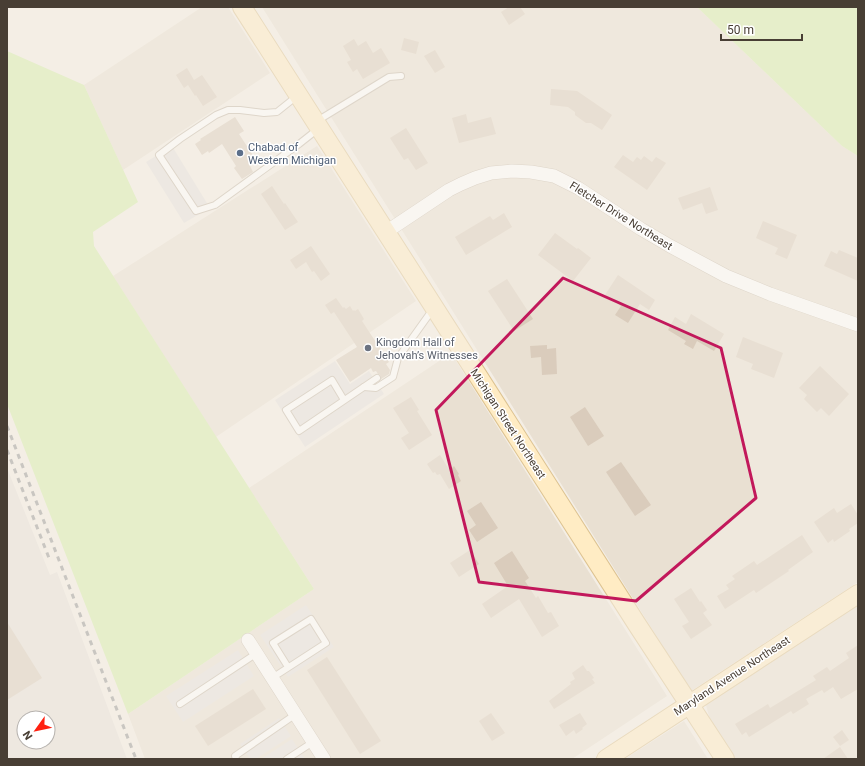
<svg xmlns="http://www.w3.org/2000/svg" width="865" height="766" viewBox="0 0 865 766" font-family="Roboto,sans-serif">
<style>
.residential{fill:#e9e0d2}
.industrial{fill:#e6e0da;fill-rule:evenodd}
.green{fill:#d4eda9}
.parking{fill:#e5e1de}
.building{fill:#daccbc}
.lines{fill:none;stroke-linecap:round;stroke-linejoin:round}
.lane-casing{stroke:#c4b8a9;stroke-width:8}
.street-casing{stroke:#c4b8a9;stroke-width:14}
.secondary-casing{stroke:#ddc391;stroke-width:20}
.lane{stroke:#fff;stroke-width:6}
.street{stroke:#fff;stroke-width:13}
.secondary{stroke:#ffecc4;stroke-width:18}
.rail{stroke:#969696;stroke-width:3;stroke-dasharray:5 5;stroke-linecap:butt}
.marked{fill:none;stroke:#c2185b;stroke-width:3;stroke-linejoin:round}
.service-dot{fill:#5c6f8a;stroke:#fff;stroke-width:1.5}
.worship-dot{fill:#6b7280;stroke:#fff;stroke-width:1.5}
.labels{text-anchor:middle;dominant-baseline:central;stroke-width:3;stroke-linejoin:round;paint-order:stroke}
.service-label{font-size:11px;fill:#4e5e75;stroke:#fff;text-anchor:start}
.street-label{font-size:11px;fill:#483e34;stroke:#fff}
.worship-label{font-size:11px;fill:#5b616d;stroke:#fff;text-anchor:start}
</style>
<rect width="100%" height="100%" fill="#f4eee5"/>
<!-- residential -->
<g class="residential">
<polygon points="202,7 228,7 270,73 123,170 84,85"/>
<polygon points="262,7 697,7 842,146 858,156 858,582 691,691"/>
<polygon points="317,146 416,301 216,437 113,276"/>
<polygon points="451,353 667,696 572,759 145,759 128,714 314,589 249,488"/>
<polygon points="858,602 858,759 736,759 710,720 706,705 716,694"/>
<polygon points="684,721 708,759 625,759"/>
</g>
<!-- industrial -->
<path class="industrial" d="M 7,468 L 50,575 L 57,572 L 127,759 L 7,759 ZM 24,718 L 48,718 L 48,742 L 24,742 Z"/>
<!-- green -->
<g class="green">
<polygon points="697,7 858,7 858,156 842,146"/>
<polygon points="7,51 84,85 138,202 93,232 94,246 314,589 128,714 7,404"/>
</g>
<!-- parking -->
<g class="parking">
<polygon points="172,146 210,208 184,223 146,162"/>
<polygon points="335,361 350,384 369,371 384,394 305,447 275,400"/>
<polygon points="306,605 334,647 288,677 260,635"/>
<polygon points="238,650 254,676 183,722 166,696"/>
<polygon points="279,718 291,736 256,759 250,759 240,744"/>
<polygon points="292,739 305,759 261,759"/>
</g>
<!-- building -->
<g class="building">
<polygon points="509,7 520,7 525,14 509,25 501,12"/>
<polygon points="404,38 419,42 416,54 401,50"/>
<polygon points="354,39 358,46 366,41 373,53 381,48 390,63 363,79 357,69 353,72 347,62 351,60 343,46"/>
<polygon points="435,50 445,67 435,73 424,56"/>
<polygon points="187,68 194,80 202,75 217,97 203,106 196,95 195,96 188,85 184,88 176,75"/>
<polygon points="551,89 577,91 612,115 602,130 591,123 586,123 575,115 575,112 568,107 550,105"/>
<polygon points="466,114 468,123 491,117 496,134 459,143 452,118"/>
<polygon points="235,117 244,131 239,134 256,160 249,164 253,172 242,179 234,168 236,166 222,144 209,153 208,151 202,155 195,144 201,140 200,139"/>
<polygon points="406,128 428,163 416,170 408,158 404,160 390,138"/>
<polygon points="623,155 633,162 637,157 641,160 644,156 652,162 656,157 666,163 647,190 614,167"/>
<polygon points="272,186 284,204 285,203 298,222 285,230 261,194"/>
<polygon points="710,187 718,210 706,214 702,203 683,210 678,198"/>
<polygon points="504,213 512,227 466,255 455,237 490,216 493,220"/>
<polygon points="763,221 797,235 787,259 775,254 778,248 756,238"/>
<polygon points="555,233 577,249 578,248 591,258 573,281 538,255"/>
<polygon points="311,246 330,274 321,281 314,271 312,272 306,262 296,269 290,260"/>
<polygon points="839,250 858,258 858,281 824,266 831,251 837,254"/>
<polygon points="618,275 655,300 649,310 640,304 628,323 615,315 621,306 605,295"/>
<polygon points="507,279 533,319 514,331 488,291"/>
<polygon points="336,298 343,308 344,307 346,309 350,306 353,311 354,310 355,311 358,309 364,319 362,321 389,362 386,364 390,370 389,374 381,379 380,375 378,374 376,371 373,372 371,368 350,382 336,360 357,347 334,312 331,314 325,305"/>
<polygon points="691,314 724,334 714,351 697,341 693,349 684,344 686,341 668,330 675,317 686,324"/>
<polygon points="743,337 783,353 774,378 751,369 753,364 736,357"/>
<polygon points="547,345 547,349 556,348 557,374 542,375 541,357 531,358 530,346"/>
<polygon points="820,366 849,394 829,416 821,408 817,412 804,399 807,395 799,388"/>
<polygon points="411,397 419,410 417,411 432,435 409,450 401,438 409,433 393,408"/>
<polygon points="585,407 604,436 588,446 570,417"/>
<polygon points="440,455 448,468 450,466 452,468 454,466 459,474 458,475 461,481 449,489 440,474 437,475 435,472 433,473 427,464"/>
<polygon points="621,462 651,505 635,516 606,472"/>
<polygon points="481,502 498,528 477,542 469,530 476,525 467,511"/>
<polygon points="851,504 858,515 858,523 849,529 850,531 834,542 833,539 828,543 814,522 834,508 837,513"/>
<polygon points="802,535 813,552 788,570 789,571 756,593 754,590 725,609 717,596 729,589 726,585 735,579 732,576 754,561 757,565"/>
<polygon points="470,550 479,564 459,577 450,563"/>
<polygon points="512,551 529,578 525,581 536,598 538,596 548,613 551,612 559,626 542,637 519,599 491,618 482,604 508,586 494,563"/>
<polygon points="691,588 700,602 701,601 707,610 703,613 712,625 691,639 682,626 689,622 674,599"/>
<polygon points="7,622 42,678 7,700"/>
<polygon points="858,645 858,689 841,699 833,687 824,693 822,690 806,699 809,704 793,714 791,711 749,737 746,732 742,735 735,724 768,704 770,708 816,680 813,676 827,667 830,671 849,658 846,653"/>
<polygon points="327,657 381,741 360,754 307,670"/>
<polygon points="583,665 587,671 589,671 594,678 592,679 595,683 554,709 549,701 571,684 570,682 575,679 572,673"/>
<polygon points="253,689 266,709 208,746 195,726"/>
<polygon points="491,713 505,733 492,741 479,721"/>
<polygon points="580,713 587,724 582,728 583,729 576,734 574,730 566,736 559,725"/>
<polygon points="842,730 849,740 840,746 833,737"/>
<polygon points="840,747 848,759 823,759"/>
</g>
<g class="lines">
<defs>
<g id="lane">
<polyline points="297,96 277,112 264,113 240,110 228,110 216,115 180,139 159,155 196,211 215,205 299,144 318,129"/>
<polyline points="317,121 389,77 401,76"/>
<polyline points="364,387 376,388 393,377 398,358 433,309"/>
<polyline points="344,400 332,380 286,410 299,431 377,378"/>
<polyline points="272,678 326,643 311,619 273,643 288,667"/>
<polyline points="180,704 257,653"/>
<polyline points="236,759 235,756 296,714"/>
<polyline points="287,759 313,742"/>
</g>
<g id="street">
<polyline points="386,232 449,190 461,184 475,178 491,173 512,171 531,172 554,176 578,188 641,229 670,246 726,276 770,294 858,325"/>
<polyline points="248,640 324,759"/>
</g>
<g id="secondary">
<polyline points="242,7 638,626 725,759"/>
<polyline points="606,759 858,594"/>
</g>
</defs>
<!-- lane casing -->
<use href="#lane" class="lane-casing"/>
<!-- street casing -->
<use href="#street" class="street-casing"/>
<!-- secondary casing -->
<use href="#secondary" class="secondary-casing"/>
<!-- lane -->
<use href="#lane" class="lane"/>
<!-- street -->
<use href="#street" class="street"/>
<!-- secondary -->
<use href="#secondary" class="secondary"/>
<!-- rail -->
<g class="rail">
<polyline points="7,426 136,759"/>
<polyline points="7,450 49,558"/>
</g>
</g>
<!-- marked area -->
<path d="M0 0H865V766H0ZM 563,278 L 721,348 L 756,498 L 636,601 L 479,582 L 436,410 Z" fill="#f4eee5" fill-opacity=".55" fill-rule="evenodd"/>
<path class="marked" d="M 563,278 L 721,348 L 756,498 L 636,601 L 479,582 L 436,410 Z"/>
<!-- markers -->
<circle class="service-dot" cx="240" cy="153" r="4"/>
<circle class="worship-dot" cx="368" cy="348" r="4"/>
<g class="labels">
<!-- service labels -->
<g class="service-label">
<text x="248" y="147">Chabad of<tspan x="248" dy="13">Western Michigan</tspan></text>
</g>
<!-- street labels -->
<g class="street-label">
<text transform="translate(621 216) rotate(32)">Fletcher Drive Northeast</text>
<text transform="translate(508 424) rotate(57)">Michigan Street Northeast</text>
<text transform="translate(732 676) rotate(-33)">Maryland Avenue Northeast</text>
</g>
<!-- worship labels -->
<g class="worship-label">
<text x="376" y="342">Kingdom Hall of<tspan x="376" dy="13">Jehovah’s Witnesses</tspan></text>
</g>
</g>
<!-- border -->
<rect width="865" height="766" fill="none" stroke="#483e34" stroke-width="16"/>
<!-- north arrow -->
<g transform="translate(36 730) rotate(237)"><circle r="19" fill="#ffffff" stroke="#b6b2ae"/>
<path d="M0-3L7 15L0 10L-7 15Z" fill="#ff2111"/>
<text y="-6" font-size="11" font-weight="bold" text-anchor="middle" fill="#483e34">N</text>
</g>
<!-- scale -->
<path d="M721 34v6h81v-6" fill="none" stroke="#483e34" stroke-width="2"/>
<text x="727" y="34" font-size="12" fill="#483e34" stroke="#ffffff" stroke-width="3" paint-order="stroke">50 m</text>
</svg>
